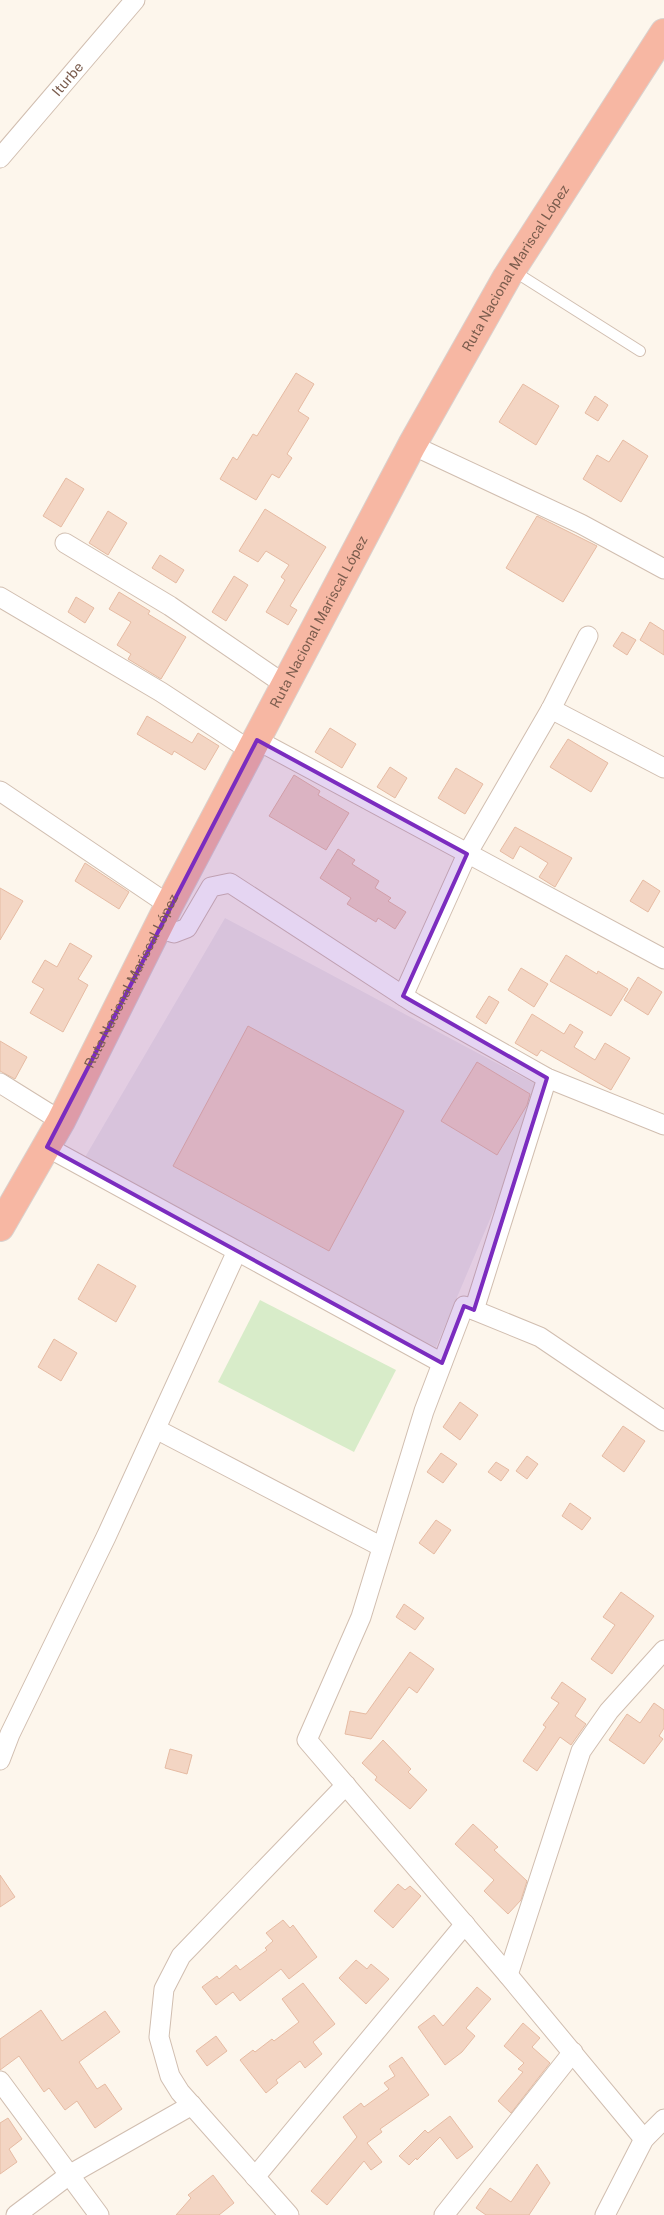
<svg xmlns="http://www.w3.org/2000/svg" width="664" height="2215" viewBox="0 0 664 2215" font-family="'Public Sans',sans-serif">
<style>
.industrial{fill:#efe9e4}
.green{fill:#d8ecc9}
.building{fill:#f3d5c3;stroke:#e6bba3}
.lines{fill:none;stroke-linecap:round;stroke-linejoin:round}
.lane-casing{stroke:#d1beb0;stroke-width:12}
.street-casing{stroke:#d1beb0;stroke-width:21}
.highway-casing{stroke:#dad1cd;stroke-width:30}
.lane{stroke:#fff;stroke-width:10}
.street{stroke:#fff;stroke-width:19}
.highway{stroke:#f7b7a3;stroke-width:28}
.marked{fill:#7b2cbf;fill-opacity:0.2;stroke:#7b2cbf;stroke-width:4;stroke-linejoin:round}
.labels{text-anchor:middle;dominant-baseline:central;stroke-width:4;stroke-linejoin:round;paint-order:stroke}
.street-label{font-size:14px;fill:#7a5c4d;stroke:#fffaf3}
</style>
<rect width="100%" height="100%" fill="#fdf6ec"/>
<!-- industrial -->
<polygon class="industrial" points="225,918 545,1089 436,1347 237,1251 84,1159"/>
<!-- green -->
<polygon class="green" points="260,1300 396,1370 354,1452 218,1382"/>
<!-- building -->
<g class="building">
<polygon points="296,373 314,384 298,411 309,418 287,454 292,458 279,478 272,474 256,500 220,479 233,457 237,460 253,434 257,436"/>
<polygon points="523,384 559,406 536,445 499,422"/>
<polygon points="595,396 608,405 598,421 585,413"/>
<polygon points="623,440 648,456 621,502 583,479 597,455 609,462"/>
<polygon points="66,478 84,489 61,527 43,516"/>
<polygon points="265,509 326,547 290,606 297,610 288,625 266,612 285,580 281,577 289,565 266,551 258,562 239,551"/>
<polygon points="108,511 127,523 108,555 89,543"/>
<polygon points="537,516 597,546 563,602 506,568"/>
<polygon points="160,555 184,570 176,583 152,568"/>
<polygon points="234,576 248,585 226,621 212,612"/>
<polygon points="119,592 150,611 148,614 186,637 161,679 128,659 131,654 117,645 131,622 109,609"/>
<polygon points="76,597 94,608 85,623 68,612"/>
<polygon points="650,622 664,631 664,655 640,640"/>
<polygon points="622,632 636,640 627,655 613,646"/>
<polygon points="147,716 192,743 198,733 219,746 205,770 174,751 172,755 137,734"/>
<polygon points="330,728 356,744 342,768 315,752"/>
<polygon points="568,739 608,763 591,792 550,767"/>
<polygon points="390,767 407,778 395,798 377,787"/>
<polygon points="456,768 483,784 465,814 438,798"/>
<polygon points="294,775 320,791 318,795 349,813 326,850 269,816"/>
<polygon points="515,827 572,858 555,887 539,877 548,863 520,846 513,859 500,851"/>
<polygon points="338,849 355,860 352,864 379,881 375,888 391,898 388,901 406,912 395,929 378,918 376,922 347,904 351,898 320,878"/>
<polygon points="85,863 129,892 119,909 75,881"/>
<polygon points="643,880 660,891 648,912 630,901"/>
<polygon points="0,888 23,901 0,940"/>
<polygon points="70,943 92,956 78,979 88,985 63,1032 30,1013 44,989 32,982 45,960 57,967"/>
<polygon points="566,955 597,974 598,971 628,989 611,1016 550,981"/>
<polygon points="521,968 548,984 534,1007 508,990"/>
<polygon points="638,977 662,992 648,1015 624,1000"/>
<polygon points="489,996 499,1002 486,1024 476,1017"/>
<polygon points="532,1014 564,1034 570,1024 583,1032 574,1047 595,1060 605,1043 630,1058 611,1090 541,1050 537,1056 515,1043"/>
<polygon points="248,1026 404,1111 329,1251 173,1166"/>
<polygon points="0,1041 27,1057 15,1079 0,1071"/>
<polygon points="477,1062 530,1094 527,1105 497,1155 441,1121"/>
<polygon points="98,1264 136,1286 116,1322 78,1299"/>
<polygon points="54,1339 77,1353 61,1381 38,1367"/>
<polygon points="460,1402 478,1415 460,1440 443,1427"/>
<polygon points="623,1426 645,1441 624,1472 602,1456"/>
<polygon points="441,1453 457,1464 443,1483 427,1472"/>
<polygon points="527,1456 538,1464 527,1479 516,1471"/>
<polygon points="496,1462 509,1470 501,1481 488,1472"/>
<polygon points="570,1503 591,1518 582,1530 562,1516"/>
<polygon points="436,1520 451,1530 434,1554 419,1543"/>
<polygon points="621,1592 654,1616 612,1674 591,1659 615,1625 603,1617"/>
<polygon points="404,1604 424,1618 415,1630 396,1617"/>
<polygon points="410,1652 434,1669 417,1693 409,1687 371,1739 345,1734 350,1711 366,1714"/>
<polygon points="562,1682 586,1699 575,1716 586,1724 571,1745 560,1737 537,1771 523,1761 546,1727 543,1725 559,1703 551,1698"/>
<polygon points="654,1703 664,1710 664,1728 659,1736 663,1739 644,1764 609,1740 627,1714 640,1723"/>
<polygon points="383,1740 411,1769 408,1772 427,1790 410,1809 375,1780 377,1777 362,1763"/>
<polygon points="170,1749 192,1755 187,1774 165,1768"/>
<polygon points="473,1824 498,1847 494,1850 527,1881 521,1900 508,1914 484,1891 494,1880 455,1844"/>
<polygon points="0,1875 15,1897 0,1907"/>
<polygon points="398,1884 405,1890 410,1886 421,1896 393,1928 374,1911"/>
<polygon points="283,1920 290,1928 293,1925 317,1957 289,1979 281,1969 240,2001 233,1992 216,2005 202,1987 217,1976 219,1979 236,1965 240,1970 267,1950 265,1948 273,1941 266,1933"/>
<polygon points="356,1960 367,1969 371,1964 389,1979 366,2004 339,1978"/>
<polygon points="303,1983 335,2024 313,2042 322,2054 305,2068 300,2061 276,2080 278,2083 266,2093 240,2060 253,2050 255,2052 272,2039 274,2041 299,2022 282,1999"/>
<polygon points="477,1987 491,1999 466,2028 475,2036 462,2052 445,2065 418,2027 434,2015 443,2026"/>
<polygon points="41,2010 62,2041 105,2011 120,2032 79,2062 97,2089 105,2084 122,2109 95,2128 77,2101 65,2110 49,2088 44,2092 19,2056 0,2070 0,2039"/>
<polygon points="523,2023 540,2038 532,2047 550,2063 511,2113 498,2101 523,2072 518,2069 524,2063 504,2046"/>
<polygon points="216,2036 227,2051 207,2066 196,2051"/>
<polygon points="402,2057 429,2095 380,2129 382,2132 367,2143 382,2162 371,2170 364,2161 327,2205 311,2191 357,2137 343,2117 361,2103 364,2107 389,2089 384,2083 395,2076 389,2066"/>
<polygon points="450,2116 473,2147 457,2159 440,2137 417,2160 416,2158 409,2165 399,2156 425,2130 428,2133"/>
<polygon points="8,2118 22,2139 9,2149 17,2162 0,2174 0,2123"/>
<polygon points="537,2164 550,2183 529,2215 486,2215 476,2208 490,2188 511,2202"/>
<polygon points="213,2175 234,2203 219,2215 176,2215 191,2198 188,2195"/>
</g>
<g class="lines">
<defs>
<polyline id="lane" points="512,270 640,351"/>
<g id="street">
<path id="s1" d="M 0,158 L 135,0"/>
<polyline points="412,445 581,524 664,569"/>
<polyline points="65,543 170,606 284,684"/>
<polyline points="0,597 161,692 251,751"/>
<polyline points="551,709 664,768"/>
<polyline points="257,740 664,959"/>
<polyline points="0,791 169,905"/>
<polyline points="157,928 174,933 187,928 211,887 230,883 414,1003 547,1078 664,1125"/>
<polyline points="403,996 467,854 551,709 588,636"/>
<polyline points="0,1083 61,1121"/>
<polyline points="47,1147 442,1363"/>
<polyline points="474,1310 547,1078"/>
<polyline points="156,1429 382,1547"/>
<polyline points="0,1760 10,1734 106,1537 237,1251"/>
<polyline points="508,1975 581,1751 609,1711 664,1650"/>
<polyline points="0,2081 99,2215"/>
<polyline points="644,2139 508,1975 307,1740 361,1617 424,1411 464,1306 540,1337 664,1421"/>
<polyline points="255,2177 465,1924"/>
<polyline points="16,2215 69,2175 192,2105"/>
<polyline points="289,2215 180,2092 170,2076 159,2037 164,1989 181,1956 346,1785"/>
<polyline points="444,2215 573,2052"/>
<polyline points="605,2215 644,2139 664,2119"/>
</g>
<g id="highway">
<path id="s2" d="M 0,1227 L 61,1121 L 169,905 L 412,445 L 507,277 L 664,33"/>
</g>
</defs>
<!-- lane casing -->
<use href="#lane" class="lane-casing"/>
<!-- street casing -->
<use href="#street" class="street-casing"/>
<!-- highway casing -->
<use href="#highway" class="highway-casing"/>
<!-- lane -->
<use href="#lane" class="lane"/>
<!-- street -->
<use href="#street" class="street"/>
<!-- highway -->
<use href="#highway" class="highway"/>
</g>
<!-- marked area -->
<path class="marked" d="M 257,740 L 467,854 L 403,996 L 547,1078 L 474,1310 L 464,1306 L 442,1363 L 47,1147 Z"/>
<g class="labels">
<!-- street labels -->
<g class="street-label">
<text stroke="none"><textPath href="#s1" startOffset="104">Iturbe</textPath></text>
<text stroke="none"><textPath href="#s2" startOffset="1089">Ruta Nacional Mariscal López</textPath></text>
<text stroke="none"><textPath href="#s2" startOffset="684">Ruta Nacional Mariscal López</textPath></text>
<text stroke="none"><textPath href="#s2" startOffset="279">Ruta Nacional Mariscal López</textPath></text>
</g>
</g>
</svg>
